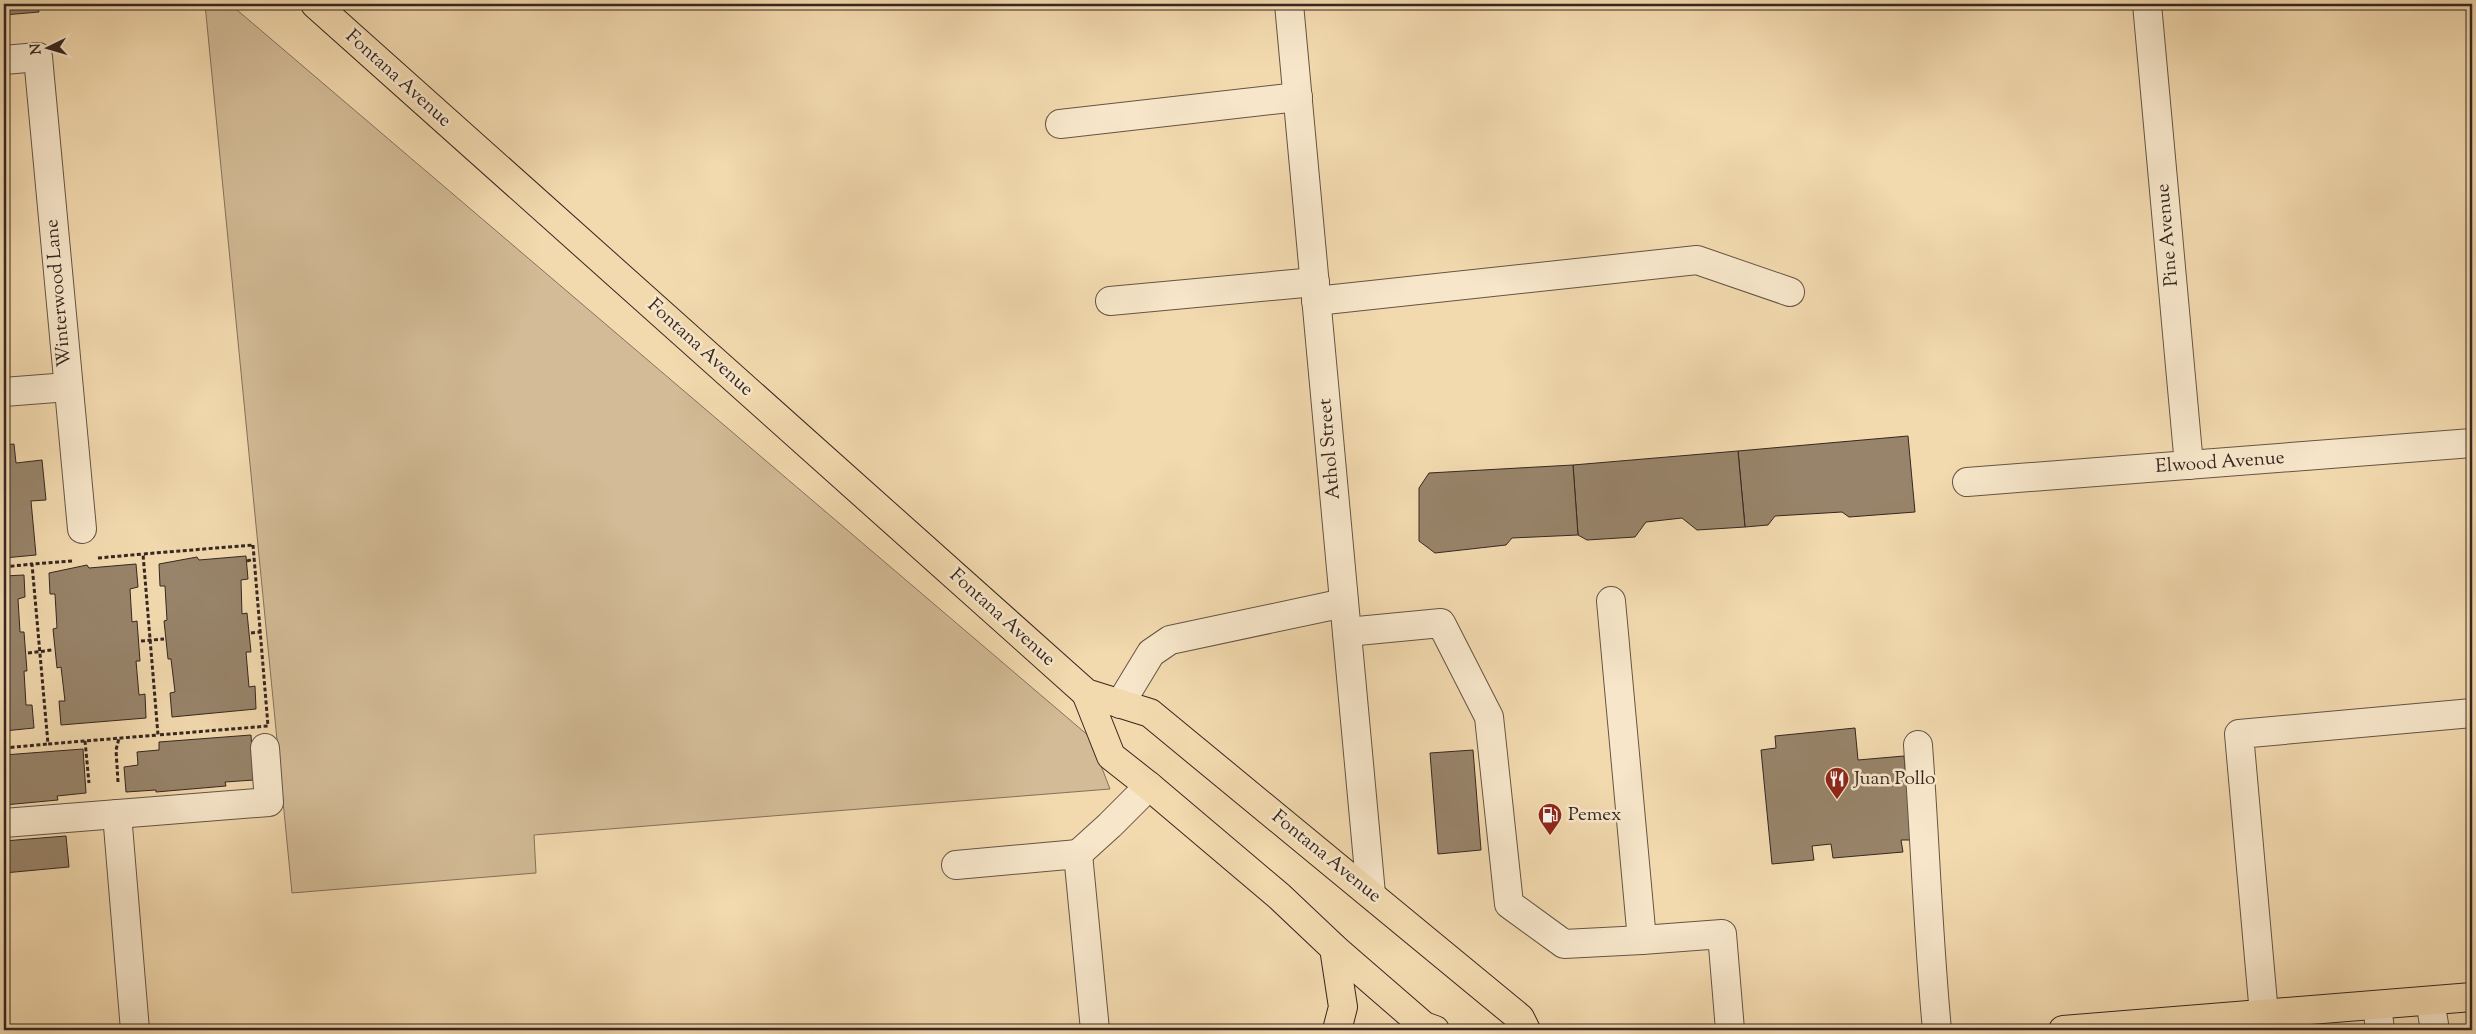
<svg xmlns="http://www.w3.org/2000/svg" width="2476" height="1034" viewBox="0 0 2476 1034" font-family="'Sorts Mill Goudy',serif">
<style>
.green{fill:#d2bb96;stroke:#84715c}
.building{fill:#98846a;stroke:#362721}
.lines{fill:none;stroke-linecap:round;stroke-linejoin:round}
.minor-casing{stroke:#655444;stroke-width:30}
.major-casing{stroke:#362721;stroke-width:30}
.path{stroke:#362721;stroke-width:3;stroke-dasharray:4 2.5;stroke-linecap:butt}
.minor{stroke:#f7e6ca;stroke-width:28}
.major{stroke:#f2d9ae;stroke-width:28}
.labels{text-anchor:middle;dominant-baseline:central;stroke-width:5;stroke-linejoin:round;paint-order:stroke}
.street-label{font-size:19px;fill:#362721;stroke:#f7e6ca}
.poi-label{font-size:19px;fill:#362721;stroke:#f7e6ca;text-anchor:start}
</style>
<rect width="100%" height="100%" fill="#f2d9ae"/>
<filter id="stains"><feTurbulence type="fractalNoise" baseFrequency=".004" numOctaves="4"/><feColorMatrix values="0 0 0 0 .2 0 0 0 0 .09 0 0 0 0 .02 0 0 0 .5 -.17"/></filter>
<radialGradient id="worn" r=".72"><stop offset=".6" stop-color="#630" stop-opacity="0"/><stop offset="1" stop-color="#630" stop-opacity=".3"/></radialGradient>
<!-- green -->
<polygon class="green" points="205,4 230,4 1090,737 1110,789 534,835 536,873 292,893"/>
<!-- building -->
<g class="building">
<polygon points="4,4 38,4 39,12 4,15"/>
<polygon points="4,143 9,194 4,195"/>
<polygon points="1908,436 1915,512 1849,517 1842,512 1775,516 1768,525 1745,527 1738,451"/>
<polygon points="14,444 16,463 42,460 46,500 31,501 36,555 4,558 4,445"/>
<polygon points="1738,451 1745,527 1697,530 1682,518 1646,522 1635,537 1587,540 1578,535 1573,465"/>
<polygon points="1573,465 1578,535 1512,538 1506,545 1435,553 1419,541 1419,488 1429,473"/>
<polygon points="246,556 248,579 241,580 242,614 247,613 251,652 246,652 249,687 255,686 256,709 172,717 170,693 175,692 171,659 168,659 164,621 167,620 165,586 160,586 159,564 197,557 199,560"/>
<polygon points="136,564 138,587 130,589 132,622 137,621 140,661 136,661 139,695 145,694 146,718 61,725 59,701 65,701 61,667 57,668 53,629 57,628 55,594 50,594 49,573 87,565 89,568"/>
<polygon points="24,575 25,597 18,599 20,632 24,632 27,671 24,671 26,705 32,705 34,728 4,731 4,576"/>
<polygon points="1855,728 1858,760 1904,756 1912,840 1901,840 1903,852 1833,858 1831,844 1812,846 1814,860 1772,864 1761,750 1776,748 1775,736"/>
<polygon points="251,735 254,780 225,782 226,786 156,792 156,790 126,792 124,767 138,765 137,752 159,750 159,742"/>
<polygon points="83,749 86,793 57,796 58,800 4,805 4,755"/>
<polygon points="1473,750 1481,850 1438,854 1430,753"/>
<polygon points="66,836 69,867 4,873 4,841"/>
</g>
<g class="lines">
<defs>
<g id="minor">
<polyline points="1289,4 1371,894"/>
<polyline points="2147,4 2189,465"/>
<polyline points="4,60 38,57 82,529"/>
<polyline points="1060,124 1298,97"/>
<polyline points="1110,301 1315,282"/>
<polyline points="1316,301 1697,260 1790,292"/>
<polyline points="4,392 68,387"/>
<polyline points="1967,482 2472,443"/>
<polyline points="1611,601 1642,940 1722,934 1730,1030"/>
<polyline points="1347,632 1441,623 1489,717 1509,904 1564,944 1642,940"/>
<polyline points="1120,704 1151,653 1170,640 1344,603"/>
<path d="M 1918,745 C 1925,840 1928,935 1937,1030"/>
<polyline points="117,814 135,1030"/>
<polyline points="4,823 269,802 265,748"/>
<polyline points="1078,854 1110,825 1149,786"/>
<polyline points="956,865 1078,854 1095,1030"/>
<polyline points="2430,1001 2435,1030"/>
<polyline points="2377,1005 2380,1030"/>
<polyline points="2264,1014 2239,734 2472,713"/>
</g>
<g id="major">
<polyline points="315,4 1086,693 1150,713 1520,1018 1526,1030"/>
<polyline points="1086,693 1111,756 1149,786 1279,896 1334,948 1424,1026 1435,1030"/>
<polyline points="1334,948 1343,1007 1337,1030"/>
<polyline points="2063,1030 2472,997"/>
</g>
</defs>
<!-- minor casing -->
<use href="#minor" class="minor-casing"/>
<!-- major casing -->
<use href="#major" class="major-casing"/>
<!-- path -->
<g class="path">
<polygon points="253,545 268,726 158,735 143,554"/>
<polyline points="98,558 143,554"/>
<polyline points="72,561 32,564 48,744 158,735"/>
<polyline points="247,561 254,559"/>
<polyline points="4,567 32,564"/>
<polyline points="251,633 261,632"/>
<polyline points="141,641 164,639"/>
<polyline points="28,653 52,650"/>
<polyline points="85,741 89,783"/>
<polyline points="4,748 48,744"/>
<polyline points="118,782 116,750 119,738"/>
</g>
<!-- minor -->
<use href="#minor" class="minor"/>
<!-- major -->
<use href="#major" class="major"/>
</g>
<!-- icons -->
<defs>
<symbol id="restaurant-pin" viewBox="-11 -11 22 30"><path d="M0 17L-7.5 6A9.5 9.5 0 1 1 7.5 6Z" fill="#8f2418" stroke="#f7e6ca"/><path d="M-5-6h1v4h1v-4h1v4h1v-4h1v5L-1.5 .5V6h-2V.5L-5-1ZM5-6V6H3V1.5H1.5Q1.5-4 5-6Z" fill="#fff"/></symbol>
<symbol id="fuel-pin" viewBox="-11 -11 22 30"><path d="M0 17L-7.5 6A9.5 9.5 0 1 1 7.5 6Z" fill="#8f2418" stroke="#f7e6ca"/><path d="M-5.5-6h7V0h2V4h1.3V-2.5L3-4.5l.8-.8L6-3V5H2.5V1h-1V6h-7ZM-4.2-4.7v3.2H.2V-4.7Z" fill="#fff"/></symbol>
</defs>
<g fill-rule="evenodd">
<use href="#restaurant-pin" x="1823" y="765" width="28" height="38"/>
<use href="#fuel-pin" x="1536" y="801" width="28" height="38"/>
</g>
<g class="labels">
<!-- street labels -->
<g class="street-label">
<text transform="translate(398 79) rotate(42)">Fontana Avenue</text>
<text transform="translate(2168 235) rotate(-95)">Pine Avenue</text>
<text transform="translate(59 293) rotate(-95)">Winterwood Lane</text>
<text transform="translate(700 348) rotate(42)">Fontana Avenue</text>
<text transform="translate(1330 449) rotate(-95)">Athol Street</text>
<text transform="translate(2220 463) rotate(-4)">Elwood Avenue</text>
<text transform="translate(1002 618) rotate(42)">Fontana Avenue</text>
<text transform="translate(1326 857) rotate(39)">Fontana Avenue</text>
</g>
<!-- poi labels -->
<g class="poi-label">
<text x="1854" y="779">Juan Pollo</text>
<text x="1568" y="815">Pemex</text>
</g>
</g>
<!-- margin -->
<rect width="2476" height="1034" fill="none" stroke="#f2d9ae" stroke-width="20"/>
<rect x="5" y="5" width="2466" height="1024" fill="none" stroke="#362721" stroke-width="2.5"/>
<rect x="10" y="10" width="2456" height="1014" fill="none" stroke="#362721"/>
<!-- north arrow -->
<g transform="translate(48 48) rotate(265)" stroke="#f7e6ca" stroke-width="4" paint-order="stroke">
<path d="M0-4L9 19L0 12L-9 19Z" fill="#362721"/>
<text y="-8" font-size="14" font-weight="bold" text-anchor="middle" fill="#362721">N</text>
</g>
<rect width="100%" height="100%" filter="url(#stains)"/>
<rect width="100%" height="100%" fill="url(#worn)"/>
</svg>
